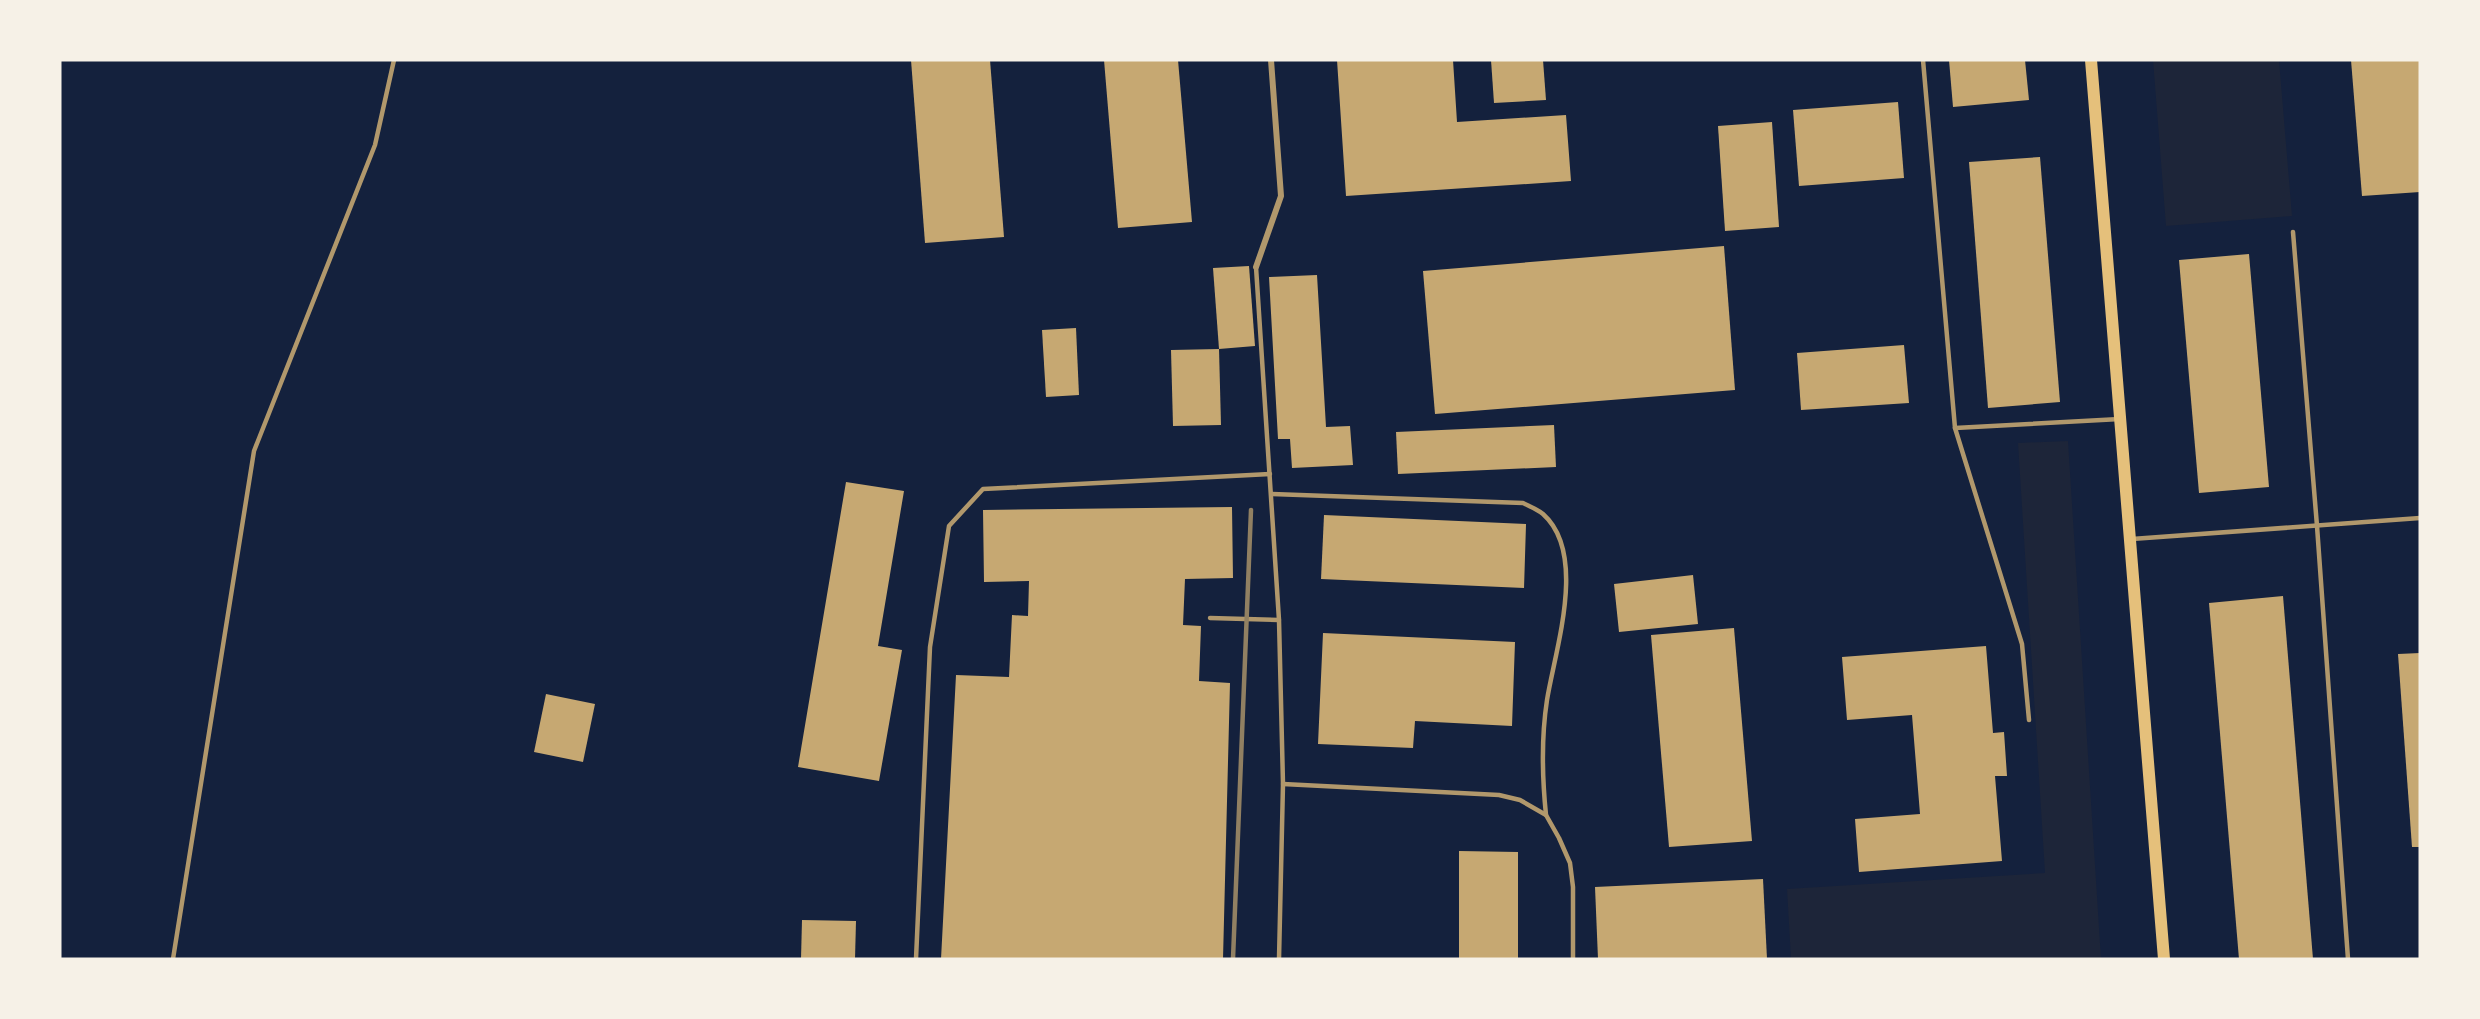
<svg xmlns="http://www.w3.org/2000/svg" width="2480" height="1019" viewBox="0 0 2480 1019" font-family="Helvetica,sans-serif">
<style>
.green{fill:#1d2539}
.building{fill:#c6a872}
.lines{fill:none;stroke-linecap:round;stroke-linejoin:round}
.service{stroke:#b1986c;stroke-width:4.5}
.minor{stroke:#b1986c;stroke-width:6}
.secondary{stroke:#e5c07b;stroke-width:12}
.rail{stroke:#918062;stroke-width:4.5}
</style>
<rect width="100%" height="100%" fill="#14213d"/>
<!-- green -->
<g class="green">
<polygon points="2153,60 2279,60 2292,216 2166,226"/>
<polygon points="2068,441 2101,959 1791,959 1787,889 2045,873 2018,443"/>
</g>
<!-- building -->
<g class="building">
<polygon points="911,60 990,60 1004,237 925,243"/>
<polygon points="1104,60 1178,60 1192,222 1118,228"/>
<polygon points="1337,60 1453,60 1457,122 1566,115 1571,181 1346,196"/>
<polygon points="1491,60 1543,60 1546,100 1494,103"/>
<polygon points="1949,60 2025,60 2029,100 1953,107"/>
<polygon points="2351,60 2420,60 2420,192 2362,196"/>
<polygon points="1898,102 1904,178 1799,186 1793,110"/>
<polygon points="1772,122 1779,227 1725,231 1718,126"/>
<polygon points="2040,157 2060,402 1988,408 1969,162"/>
<polygon points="1724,246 1735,390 1435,414 1423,271"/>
<polygon points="2249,254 2269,487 2199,493 2179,260"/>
<polygon points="1249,266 1255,346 1219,349 1213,268"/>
<polygon points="1317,275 1326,427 1350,426 1353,465 1292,468 1290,439 1278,439 1269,277"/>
<polygon points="1076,328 1079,395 1046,397 1042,330"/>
<polygon points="1904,345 1909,403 1801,410 1797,353"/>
<polygon points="1219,349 1221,425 1173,426 1171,350"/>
<polygon points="1554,425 1556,467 1398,474 1396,432"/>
<polygon points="846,482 904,491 878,646 902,650 879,781 798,767"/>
<polygon points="1232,507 1233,578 1185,579 1183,625 1201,626 1199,681 1230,683 1223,959 941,959 956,675 1009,677 1012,615 1028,616 1029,581 984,582 983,510"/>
<polygon points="1324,515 1526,524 1524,588 1321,579"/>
<polygon points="1693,575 1698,624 1619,632 1614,584"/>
<polygon points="2283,596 2313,959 2239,959 2209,603"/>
<polygon points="1734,628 1752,841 1669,847 1651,635"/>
<polygon points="1323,633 1515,642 1512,726 1415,721 1413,748 1318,744"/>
<polygon points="1986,646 1993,733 2004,732 2007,776 1995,776 2002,861 1859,872 1855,819 1920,814 1912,715 1847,720 1842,657"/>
<polygon points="2420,653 2420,847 2412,847 2398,654"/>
<polygon points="546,694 595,704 583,762 534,752"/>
<polygon points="1459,851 1518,852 1518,959 1459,959"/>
<polygon points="1763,879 1767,959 1598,959 1595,887"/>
<polygon points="802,920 856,921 855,959 801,959"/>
</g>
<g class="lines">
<!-- service -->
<g class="service">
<polyline points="1923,60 1955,428 2120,419"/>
<polyline points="2293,232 2317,526 2348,959"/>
<polyline points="1256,267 1279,620 1283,784 1279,959"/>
<polyline points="1955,428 2022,644 2029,720"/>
<path d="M 1272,494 L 1523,503 C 1529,506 1537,509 1543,514 C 1588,554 1555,650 1547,700 C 1541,739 1542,776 1546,815"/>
<polyline points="2132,539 2420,518"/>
<polyline points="1210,618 1279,620"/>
<polyline points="1283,784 1499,795 1520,800 1546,815 1559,838 1570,863 1573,887 1573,959"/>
<polyline points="173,959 254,451 375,145 394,60"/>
<polyline points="916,959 930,647 949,526 983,489 1270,474"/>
</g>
<!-- minor -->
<polyline class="minor" points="1256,267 1281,196 1271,60"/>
<!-- secondary -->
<polyline class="secondary" points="2091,60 2164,959"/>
<!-- rail -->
<polyline class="rail" points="1233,959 1251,510"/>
</g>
<!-- border -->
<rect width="2480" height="1019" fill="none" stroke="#f6f1e7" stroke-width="123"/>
</svg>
